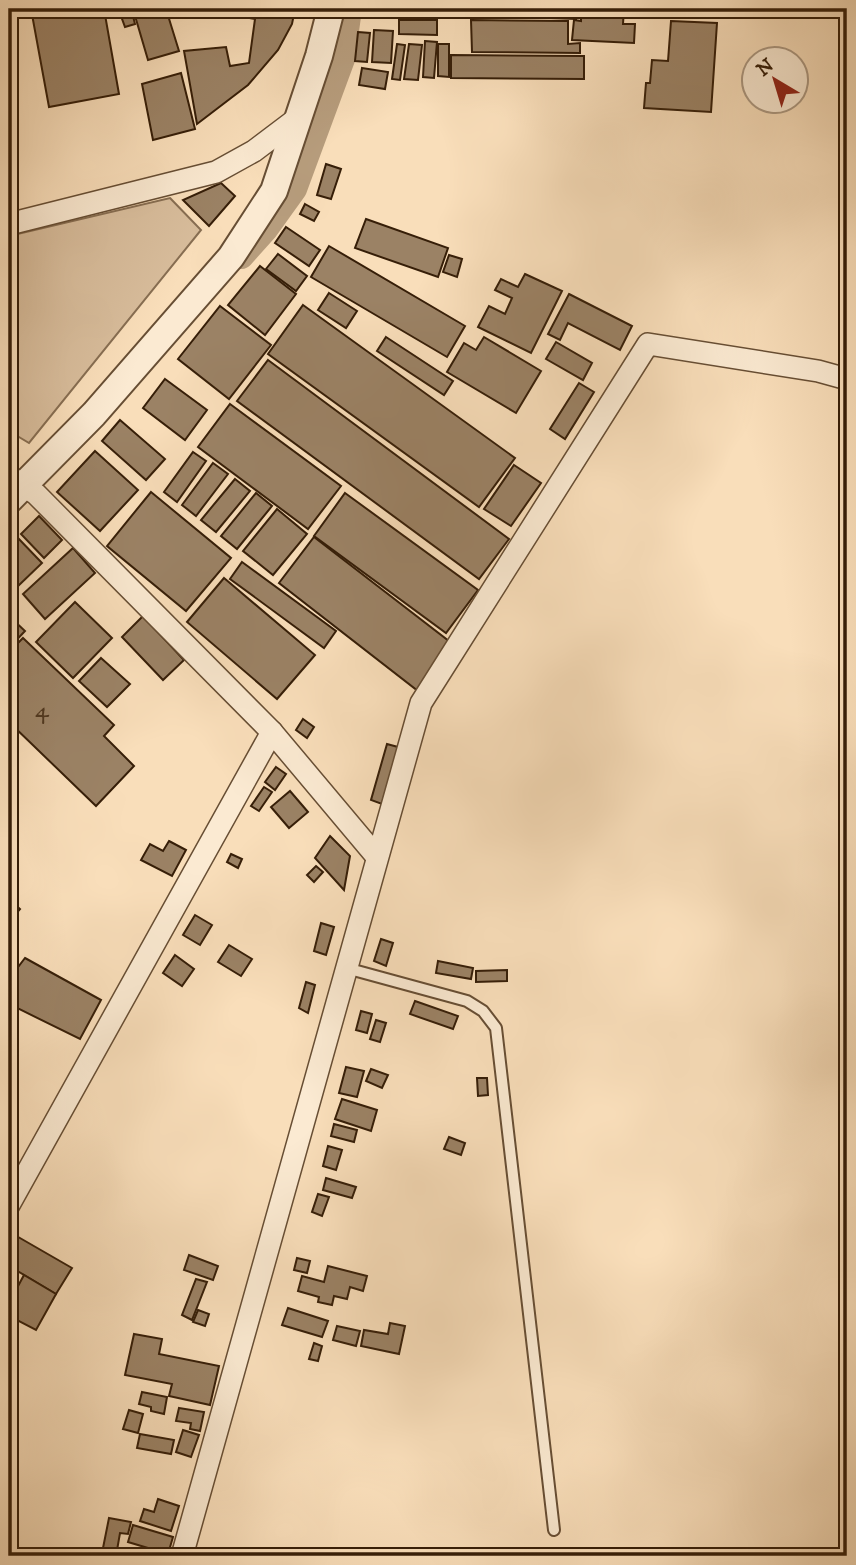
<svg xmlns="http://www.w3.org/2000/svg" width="856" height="1565" viewBox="0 0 856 1565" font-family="'IM FELL DW Pica',serif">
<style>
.green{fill:#d8bd9c;stroke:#876e52;stroke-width:2}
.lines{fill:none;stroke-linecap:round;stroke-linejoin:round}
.canal{stroke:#b79d7d;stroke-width:26}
.building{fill:#9b8265;stroke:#361e08;stroke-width:2}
.service-casing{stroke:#674e34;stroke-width:14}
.minor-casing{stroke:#674e34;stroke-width:24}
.tertiary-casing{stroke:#674e34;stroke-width:30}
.service{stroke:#fbead2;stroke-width:10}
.minor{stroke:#fbead2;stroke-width:21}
.tertiary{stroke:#fbead2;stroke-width:26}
.labels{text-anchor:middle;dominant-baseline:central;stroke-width:6;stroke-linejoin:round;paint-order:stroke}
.number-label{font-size:24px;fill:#4f371f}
</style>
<rect width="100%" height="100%" fill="#f9deba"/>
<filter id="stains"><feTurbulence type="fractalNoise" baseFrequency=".00286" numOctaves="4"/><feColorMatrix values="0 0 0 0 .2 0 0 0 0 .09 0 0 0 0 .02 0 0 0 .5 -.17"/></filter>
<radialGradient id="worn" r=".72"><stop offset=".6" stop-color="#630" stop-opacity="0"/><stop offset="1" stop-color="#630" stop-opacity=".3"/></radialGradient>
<!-- green -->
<polygon class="green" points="170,198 201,230 29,443 9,431 9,236"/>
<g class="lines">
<!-- canal -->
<polyline class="canal" points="241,256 266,228 294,189 342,59 349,9"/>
</g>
<!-- building -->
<g class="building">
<polygon points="31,9 104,9 119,94 49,107"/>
<polygon points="133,9 166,9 179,51 148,60"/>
<polygon points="250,9 295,9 292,24 278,50 248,85 197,124 184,51 226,47 230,66 249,63 255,19 249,18"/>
<polygon points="360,9 410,9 409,18 360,15"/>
<polygon points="525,9 576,9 576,19 525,17"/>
<polygon points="581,9 624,9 623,24 635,24 634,43 572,40 574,20 581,21"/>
<polygon points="132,12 135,24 125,27 121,16"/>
<polygon points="399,20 437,20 437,35 399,34"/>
<polygon points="471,20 568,21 568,44 580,43 580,53 472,52"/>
<polygon points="671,21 717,23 711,112 644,108 646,83 650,83 652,60 668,61"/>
<polygon points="374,30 393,31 391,63 372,62"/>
<polygon points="358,32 370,33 367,62 355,61"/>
<polygon points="425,41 437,42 434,78 423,77"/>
<polygon points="397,44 405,45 400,80 392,79"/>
<polygon points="409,44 422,45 418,80 404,79"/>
<polygon points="438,44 449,44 449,77 438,76"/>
<polygon points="451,55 584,56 584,79 451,78"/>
<polygon points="362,68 388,72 385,89 359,85"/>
<polygon points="181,73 195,129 153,140 142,84"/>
<polygon points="326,164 341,169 331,199 317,195"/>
<polygon points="221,183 235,196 209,226 183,200"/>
<polygon points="305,204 319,212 314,221 300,214"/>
<polygon points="366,219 448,248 438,277 355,248"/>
<polygon points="286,227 320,250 309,266 275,243"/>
<polygon points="329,246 465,326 447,357 311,277"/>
<polygon points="278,254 307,276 296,291 266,269"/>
<polygon points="449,255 462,259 457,277 443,272"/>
<polygon points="260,266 296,294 265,335 228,305"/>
<polygon points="525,274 562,291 531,353 478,327 489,306 505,314 512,298 495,290 501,279 518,287"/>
<polygon points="329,293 357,311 346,328 318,310"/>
<polygon points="569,294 632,326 620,350 568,323 560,340 548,334"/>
<polygon points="303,305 515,458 479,507 268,354"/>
<polygon points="220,306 271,345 229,399 178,359"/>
<polygon points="386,337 453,381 444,395 377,351"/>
<polygon points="484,337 541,371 516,413 447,372 464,343 476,350"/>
<polygon points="556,342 592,363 583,380 546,359"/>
<polygon points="268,360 509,539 479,579 237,401"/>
<polygon points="165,379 207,410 185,440 143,408"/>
<polygon points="579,383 594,392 565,439 550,429"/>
<polygon points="230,404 341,486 308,529 198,447"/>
<polygon points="120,420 165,459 146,480 102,441"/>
<polygon points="95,451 138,490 100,531 57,492"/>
<polygon points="193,452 206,461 177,502 164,492"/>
<polygon points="213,463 228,474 196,516 182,505"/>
<polygon points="514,465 541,483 511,526 484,509"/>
<polygon points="235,479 250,491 216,532 201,520"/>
<polygon points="151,492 231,558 186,611 107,546"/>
<polygon points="256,493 272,506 237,549 221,536"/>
<polygon points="345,493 478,590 446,633 314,536"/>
<polygon points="277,509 307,534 273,575 243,551"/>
<polygon points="39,516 62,540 44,558 21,534"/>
<polygon points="17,537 42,563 16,588 9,580 9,545"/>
<polygon points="314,537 454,645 418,691 279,583"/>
<polygon points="73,548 95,573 45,619 23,594"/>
<polygon points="242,562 336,631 324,648 230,579"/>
<polygon points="224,578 315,655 277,699 187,622"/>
<polygon points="75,602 112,638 73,678 36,642"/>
<polygon points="9,616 25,631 9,648"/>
<polygon points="143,616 184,660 163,680 122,637"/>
<polygon points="23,638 114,725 104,736 134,766 96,806 9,722 9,652"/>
<polygon points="101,658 130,684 107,707 79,681"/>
<polygon points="303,719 314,727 307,738 296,730"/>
<polygon points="387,744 398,747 382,804 371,800"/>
<polygon points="276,767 286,774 275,790 265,782"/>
<polygon points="264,787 272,792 259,811 251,806"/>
<polygon points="290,791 308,812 289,828 271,807"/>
<polygon points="330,836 350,856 344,890 315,858"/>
<polygon points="169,841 186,850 172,876 141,860 150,844 163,851"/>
<polygon points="231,854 242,859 238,868 227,862"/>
<polygon points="316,866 323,872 314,882 307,875"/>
<polygon points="9,899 20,909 9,922"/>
<polygon points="195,915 212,925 200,945 183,935"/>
<polygon points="321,923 334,927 326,955 314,951"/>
<polygon points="381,939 393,943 386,966 374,961"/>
<polygon points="229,945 252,959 241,976 218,962"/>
<polygon points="175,955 194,969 182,986 163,973"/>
<polygon points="25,958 101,1000 80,1039 9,1004 9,979"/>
<polygon points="438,961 473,968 471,979 436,973"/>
<polygon points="507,970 507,981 476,982 476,971"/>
<polygon points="306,982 315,985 308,1013 299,1008"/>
<polygon points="415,1001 458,1016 453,1029 410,1014"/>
<polygon points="361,1011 372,1014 367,1033 356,1030"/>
<polygon points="376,1020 386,1023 380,1042 370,1039"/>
<polygon points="346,1067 364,1071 357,1097 339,1093"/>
<polygon points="371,1069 388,1075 382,1088 366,1081"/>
<polygon points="477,1078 487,1078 488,1095 478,1096"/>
<polygon points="342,1099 377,1110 371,1131 335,1119"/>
<polygon points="334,1124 357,1130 354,1142 331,1136"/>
<polygon points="449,1137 465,1143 461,1155 444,1149"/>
<polygon points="328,1146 342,1150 336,1170 323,1166"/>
<polygon points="326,1178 356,1187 352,1198 323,1190"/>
<polygon points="318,1194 329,1197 322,1216 312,1212"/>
<polygon points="13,1234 72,1268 56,1294 9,1266 9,1241"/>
<polygon points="189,1255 218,1266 213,1280 184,1270"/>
<polygon points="297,1258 310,1261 307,1273 294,1270"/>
<polygon points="328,1266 367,1276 363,1291 350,1287 347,1299 334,1296 332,1305 318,1302 319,1297 298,1291 302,1276 324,1282"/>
<polygon points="24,1275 56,1294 36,1330 9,1316 9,1303"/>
<polygon points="196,1279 207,1282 192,1320 182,1315"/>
<polygon points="288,1308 328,1321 322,1337 282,1325"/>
<polygon points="198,1310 209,1314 205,1326 193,1322"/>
<polygon points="390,1323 405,1326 399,1354 361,1346 364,1330 388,1334"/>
<polygon points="337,1326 360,1331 356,1346 333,1340"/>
<polygon points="134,1334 162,1339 159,1354 219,1366 210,1405 169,1396 172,1384 125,1375"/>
<polygon points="314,1343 322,1346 318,1361 309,1359"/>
<polygon points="142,1392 167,1397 164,1414 151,1411 151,1407 139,1404"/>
<polygon points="179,1408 204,1412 200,1431 190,1429 191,1423 176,1421"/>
<polygon points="129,1410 143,1414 138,1433 123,1429"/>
<polygon points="183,1430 199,1435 191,1457 176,1452"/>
<polygon points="140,1434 174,1440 171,1454 137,1448"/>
<polygon points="158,1499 179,1506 171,1531 140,1521 144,1509 154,1512"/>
<polygon points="109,1518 131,1522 128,1534 120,1533 116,1556 102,1553"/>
<polygon points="133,1525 173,1537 168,1554 128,1542"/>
</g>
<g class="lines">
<defs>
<polyline id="service" points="346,968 467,1001 483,1011 496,1028 554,1530"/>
<g id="minor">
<polyline points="9,224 216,172 254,151 299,117"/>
<polyline points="9,476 36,494 272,732 377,857"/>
<polyline points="9,1205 272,732"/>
<polyline points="182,1556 421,703 648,344 818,371 847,379"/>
</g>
<polyline id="tertiary" points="9,500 94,414 231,257 274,191 319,56 331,9"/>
</defs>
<!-- service casing -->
<use href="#service" class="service-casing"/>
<!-- minor casing -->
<use href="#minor" class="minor-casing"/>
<!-- tertiary casing -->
<use href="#tertiary" class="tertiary-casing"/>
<!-- service -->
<use href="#service" class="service"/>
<!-- minor -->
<use href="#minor" class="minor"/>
<!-- tertiary -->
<use href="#tertiary" class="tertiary"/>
</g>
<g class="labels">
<!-- number labels -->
<g class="number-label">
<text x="42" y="710">4</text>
</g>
</g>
<!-- margin -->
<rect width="856" height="1565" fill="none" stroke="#f9deba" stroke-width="35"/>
<rect x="10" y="10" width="835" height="1544" fill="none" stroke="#361e08" stroke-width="3.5"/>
<rect x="18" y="18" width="821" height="1530" fill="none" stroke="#361e08" stroke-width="2"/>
<!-- north arrow -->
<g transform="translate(775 80) rotate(322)"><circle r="33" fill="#fbead2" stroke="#ac9881" stroke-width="2"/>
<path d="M0-5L12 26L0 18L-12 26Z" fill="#8f2418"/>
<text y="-10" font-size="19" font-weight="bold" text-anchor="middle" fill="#361e08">N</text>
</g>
<rect width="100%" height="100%" filter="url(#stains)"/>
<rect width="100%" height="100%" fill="url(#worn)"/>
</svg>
